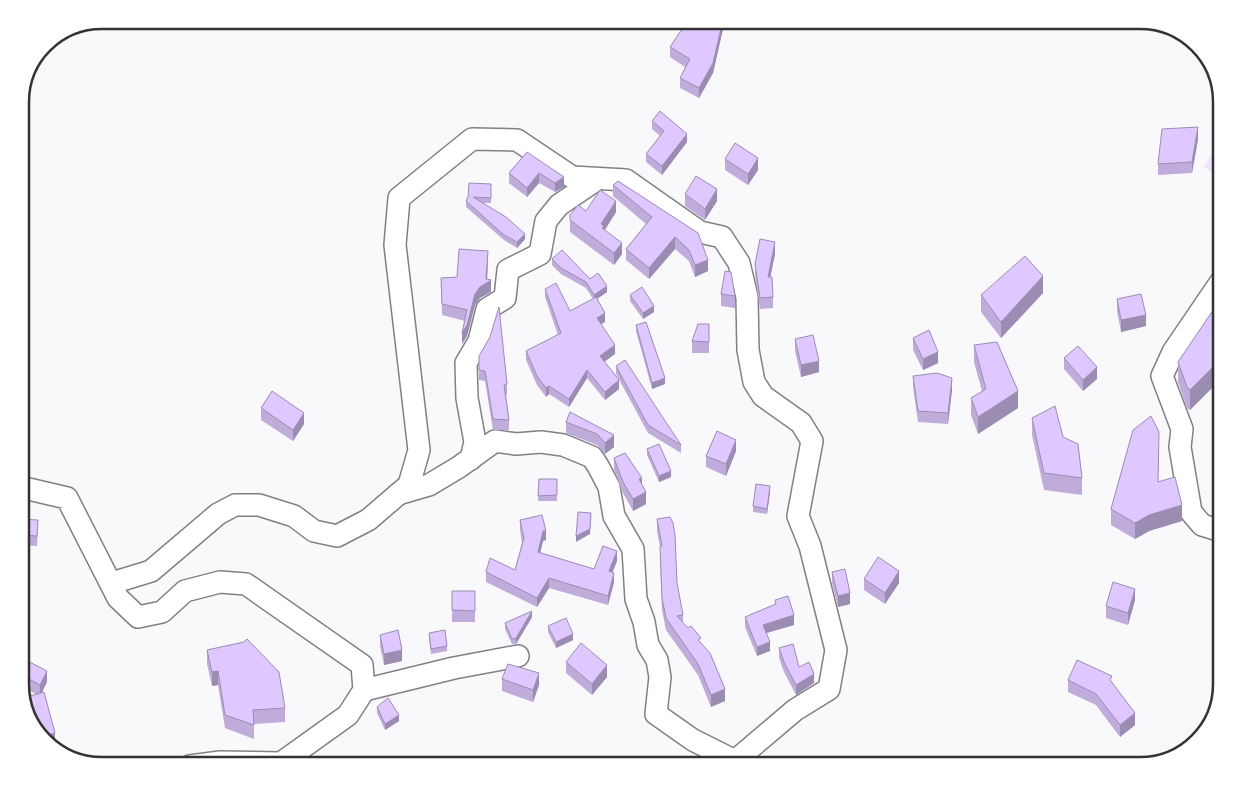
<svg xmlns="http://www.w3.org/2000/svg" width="1242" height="786" viewBox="0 0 1242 786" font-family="'Sofia Sans Condensed',sans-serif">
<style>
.green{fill:#ece4fa}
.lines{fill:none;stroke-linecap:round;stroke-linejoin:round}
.minor-casing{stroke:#818084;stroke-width:24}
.minor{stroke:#fff;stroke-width:21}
.wall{fill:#bfacdb}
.shaded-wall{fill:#9b8cb2}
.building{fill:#dec8ff;stroke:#9b8cb2}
.rim{fill:none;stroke:#333234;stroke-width:2.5}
</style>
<rect width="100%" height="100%" fill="#f9f8fb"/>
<!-- green -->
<polygon class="green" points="1222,135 1222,189 1218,176 1204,167"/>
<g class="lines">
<defs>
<g id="minor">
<polyline points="1222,280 1173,352 1162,376 1182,429 1180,447 1191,512 1202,525 1215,529 1222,528"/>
<polyline points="471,459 475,442 467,398 466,363 479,341 487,309 505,298 508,270 540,254 546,221 559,205 593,182"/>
<polyline points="20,487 67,498 118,598 138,617 162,612 185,591 220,582 246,584 362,665 364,690 348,715 281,763 220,762 190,766"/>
<polyline points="398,494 429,485 459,467 495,441 516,444 541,442 563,445 592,457 598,466 609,487 614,516 633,549 636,599 644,622 648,645 657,660 660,677 656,714 693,740 735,761 737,766"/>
<polyline points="112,583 151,571 218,514 235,505 259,505 294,516 314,531 337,536 368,520 409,485 419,450 395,245 399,198 472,139 517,140 572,177 626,180 700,232 722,237 739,263 747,297 748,350 754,382 763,396 801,423 812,441 798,516 810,546 836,650 829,689 795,710 735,761"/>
<polyline points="364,690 454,668 518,656"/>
</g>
</defs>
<!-- minor casing -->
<use href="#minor" class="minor-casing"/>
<!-- minor -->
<use href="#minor" class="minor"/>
</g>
<!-- wall -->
<g class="wall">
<polygon points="682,20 725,20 713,73 699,98 680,88 680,78 685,67 670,57 670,47 682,30"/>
<polygon points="652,121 687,142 662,175 646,162 646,154 660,136 652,129"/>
<polygon points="1198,139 1192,173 1158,175 1158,164"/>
<polygon points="527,152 564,187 555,192 539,183 527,197 509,183 509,173"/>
<polygon points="725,159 758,170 748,185 725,170"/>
<polygon points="491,184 491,203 483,203 525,239 517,248 504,240 466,207 466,201"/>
<polygon points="613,185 698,233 708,271 695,277 689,261 675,249 649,279 626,260 626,249 646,224 613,196"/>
<polygon points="685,194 717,201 705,220 685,206"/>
<polygon points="586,211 616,212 605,230 622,254 614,265 570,232 570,215"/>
<polygon points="775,254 770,277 773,297 773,308 760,309 755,275 755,264"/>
<polygon points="552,259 590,279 607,292 597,299 605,322 601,324 615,354 604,362 619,389 605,400 587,378 569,407 549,394 546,397 537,385 526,360 526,351 558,335 545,297 545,289 570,311 593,299 586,288 561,274 552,265"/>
<polygon points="488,262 487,280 491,292 480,298 475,305 467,336 462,344 465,321 442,315 441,278 457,277"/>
<polygon points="1043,293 1001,338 981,312 981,295"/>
<polygon points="721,294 735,296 735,308 721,306"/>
<polygon points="630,295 654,312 643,319 630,301"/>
<polygon points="1222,297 1222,378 1190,410 1187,408 1178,382 1178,362"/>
<polygon points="1117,299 1146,326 1121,332 1117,311"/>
<polygon points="709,324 709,353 692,353 692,341"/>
<polygon points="636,325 665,384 652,389 636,331"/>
<polygon points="913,338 938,363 923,370 913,350"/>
<polygon points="795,339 819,372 801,377 795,351"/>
<polygon points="974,345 1018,408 978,434 971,415 971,398 982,391 974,362"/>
<polygon points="479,356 507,384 507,395 506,395 509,420 509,430 493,430 485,381 479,380"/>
<polygon points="1064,358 1097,379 1083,391 1064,369"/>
<polygon points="616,366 681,445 681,453 648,433 616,374"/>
<polygon points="913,376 952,390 948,424 918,422 913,387"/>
<polygon points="261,408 304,424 293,441 261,420"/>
<polygon points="570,412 614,447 605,454 597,445 566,433 566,422"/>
<polygon points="1032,418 1063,437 1082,478 1082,495 1044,490 1032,435"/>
<polygon points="1159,448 1158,482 1182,521 1149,531 1135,539 1111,525 1111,509"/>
<polygon points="647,449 671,477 659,482 647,455"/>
<polygon points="736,451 726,476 706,467 706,456"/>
<polygon points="614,458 642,485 646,504 633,511 623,493 614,470"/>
<polygon points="539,479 557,479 557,501 538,501"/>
<polygon points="770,492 767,514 753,512 753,506"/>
<polygon points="20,519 38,530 37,546 20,545"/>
<polygon points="657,519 677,583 683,615 683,623 701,643 725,701 711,707 698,675 666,630 662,610 660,558 660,546 657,531"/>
<polygon points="520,520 546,540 543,541 540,553 594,569 617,561 612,572 614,582 608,605 549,588 537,607 486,582 486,572 515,570 522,543 520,530"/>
<polygon points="832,572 850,604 838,607 832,583"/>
<polygon points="864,579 899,583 885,604 864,590"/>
<rect x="452" y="591" width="23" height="31"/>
<polygon points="775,600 794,625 766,633 770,651 757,656 745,627 745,617 775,604"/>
<polygon points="1135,600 1128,625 1106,618 1106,606"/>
<polygon points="532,617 516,644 512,644 505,629 505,623"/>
<polygon points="548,626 573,640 556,648 548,632"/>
<polygon points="429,633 447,646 447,651 431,654 429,639"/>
<polygon points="380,635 402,661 384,665 380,646"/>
<polygon points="779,648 799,667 814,683 796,695 784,672 779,658"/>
<polygon points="207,650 285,708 285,722 254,724 254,739 225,728 218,685 212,686 207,664"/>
<polygon points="20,657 47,682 42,692 55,745 50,746 36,731 30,707 30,696 36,694 20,686"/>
<polygon points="566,662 607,677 592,695 566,673"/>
<polygon points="502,679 539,685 533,702 502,691"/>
<polygon points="1068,680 1112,682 1135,725 1120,737 1096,705 1068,692"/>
<polygon points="377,707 399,721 385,730 377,713"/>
</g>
<!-- shaded-wall -->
<g class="shaded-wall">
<polygon points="723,20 725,20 713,73 699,98 699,88"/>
<polygon points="1198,127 1198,139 1192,173 1192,162"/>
<polygon points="687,134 687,142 662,175 662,166"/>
<polygon points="758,158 758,170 748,185 748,174"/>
<polygon points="539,173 539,183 527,197 527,188"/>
<polygon points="564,177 564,187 555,192 555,183"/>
<polygon points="717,189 717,201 705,220 705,209"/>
<polygon points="616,201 616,212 604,231 601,224"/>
<polygon points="525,234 525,239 517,248 517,242"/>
<polygon points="675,237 675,249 649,279 649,268"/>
<polygon points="775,242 775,254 768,289 768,277"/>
<polygon points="622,243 622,254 614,265 614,253"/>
<polygon points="488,251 487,283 491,280 491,292 480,298 475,305 467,336 462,344 462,333"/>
<polygon points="708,260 708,271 695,277 695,265"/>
<polygon points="1043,276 1043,293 1001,338 1001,322"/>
<polygon points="607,286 607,292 594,301 594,295"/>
<polygon points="654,306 654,312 643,319 643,313"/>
<polygon points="605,313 605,322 597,326 597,318"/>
<polygon points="1146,315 1146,326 1121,332 1121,320"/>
<polygon points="615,345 615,354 600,365 600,356"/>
<polygon points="938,352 938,363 923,370 923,359"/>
<polygon points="1222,358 1222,378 1190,410 1190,390"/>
<polygon points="819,361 819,372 801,377 801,365"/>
<polygon points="1097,367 1097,379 1083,391 1083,380"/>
<polygon points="587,370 587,378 569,407 569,399"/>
<polygon points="665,378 665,384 652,389 652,383"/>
<polygon points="952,378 952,390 948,424 948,413"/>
<polygon points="619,380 619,389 605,400 605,392"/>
<polygon points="549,386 549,394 546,397 546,388"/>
<polygon points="1018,391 1018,408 978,434 978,417"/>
<polygon points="304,413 304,424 293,441 293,430"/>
<polygon points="614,435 614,447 605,454 605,443"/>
<polygon points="736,440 736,451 726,476 726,464"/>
<polygon points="671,471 671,477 659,482 659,476"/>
<polygon points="642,478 642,490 639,479"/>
<polygon points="770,486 770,492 767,514 767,509"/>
<polygon points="646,492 646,504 633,511 633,499"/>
<polygon points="1182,505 1182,521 1149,531 1135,539 1135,523 1149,515"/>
<polygon points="591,513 590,534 576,542 576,536"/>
<polygon points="543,531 546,531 546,540 543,541 538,562 538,552"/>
<polygon points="617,551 617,561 609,581 609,571"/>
<polygon points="899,571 899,583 885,604 885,593"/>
<polygon points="614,573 614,582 608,605 608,596"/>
<polygon points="549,578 549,588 537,607 537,598"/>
<polygon points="1135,589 1135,600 1128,625 1128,613"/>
<polygon points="850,593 850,604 838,607 838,596"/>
<polygon points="532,611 532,617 516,644 516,638"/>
<polygon points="794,615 794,625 763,634 763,625"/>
<polygon points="573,634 573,640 556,648 556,642"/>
<polygon points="770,642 770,651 757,656 757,647"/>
<polygon points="402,650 402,661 384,665 384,654"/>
<polygon points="607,665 607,677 592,695 592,684"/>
<polygon points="47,671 47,682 40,696 40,685"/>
<polygon points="218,671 218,685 212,686 212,672"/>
<polygon points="539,673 539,685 533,702 533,690"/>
<polygon points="814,674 814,683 796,695 796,685"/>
<polygon points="725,689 725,701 711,707 711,695"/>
<polygon points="1135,713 1135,725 1120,737 1120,725"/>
<polygon points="399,715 399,721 385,730 385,724"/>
<polygon points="55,733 55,745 50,746 42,737"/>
</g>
<!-- building -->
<g class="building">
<polygon points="682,20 723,20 713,63 699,88 680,78 690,59 670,47 682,29"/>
<polygon points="660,111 687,134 662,166 646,154 664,131 652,121"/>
<polygon points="1198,127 1192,162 1158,164 1162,129"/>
<polygon points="735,143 758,158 748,174 725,159"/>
<polygon points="527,152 564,177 555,183 539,173 527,188 509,173"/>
<polygon points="696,176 717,189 705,209 685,194"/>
<polygon points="618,181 698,233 708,260 695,265 689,250 675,237 649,268 626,249 652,217 613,185"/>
<polygon points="469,183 491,184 491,198 473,197 506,217 525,234 517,242 504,235 466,201 468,197"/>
<polygon points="600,190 616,201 601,224 604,226 602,228 622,243 614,253 570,220 570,215 578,205 586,211"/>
<polygon points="760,239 775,242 768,277 772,277 773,297 760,298 755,264"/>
<polygon points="459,249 488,251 486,279 491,280 480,287 475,294 467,325 462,333 467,310 442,304 441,278 457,277"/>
<polygon points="562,250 590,279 598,273 607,286 594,295 586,282 561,268 552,259"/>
<polygon points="1025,256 1043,276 1001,322 981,295"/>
<polygon points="725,271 731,272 735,296 721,294"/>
<polygon points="556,283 570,311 596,297 605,313 597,318 615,345 600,356 619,380 605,392 587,370 569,399 549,386 546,388 537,376 526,351 561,333 545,289"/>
<polygon points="642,287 654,306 643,313 630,295"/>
<polygon points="1141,294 1146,315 1121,320 1117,299"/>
<polygon points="1222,297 1222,358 1190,390 1187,387 1178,362"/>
<polygon points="499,307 507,384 504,385 509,420 493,419 485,371 479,370 479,356 490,337"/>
<polygon points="646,322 665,378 652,383 636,325"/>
<polygon points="698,324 709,324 709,342 692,341"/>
<polygon points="929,330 938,352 923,359 913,338"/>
<polygon points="813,335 819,361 801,365 795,339"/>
<polygon points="997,342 1018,391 978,417 971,398 986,389 974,345"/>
<polygon points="1078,346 1097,367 1083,380 1064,358"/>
<polygon points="625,360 681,445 648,425 616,366"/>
<polygon points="937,373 952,378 948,413 918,411 913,376"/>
<polygon points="272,391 304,413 293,430 261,408"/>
<polygon points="1055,406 1063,437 1078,444 1082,478 1044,473 1032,418"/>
<polygon points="570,412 614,435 605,443 597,434 566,422"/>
<polygon points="1151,416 1159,432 1158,482 1175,477 1182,505 1149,515 1135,523 1111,509 1133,430"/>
<polygon points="717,431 736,440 726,464 706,456"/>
<polygon points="659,444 671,471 659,476 647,449"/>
<polygon points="625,453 642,478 639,479 646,492 633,499 623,482 614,458"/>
<polygon points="539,479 557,479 557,495 538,496"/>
<polygon points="756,484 770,486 767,509 753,506"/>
<polygon points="578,512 591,513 590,529 576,536"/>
<polygon points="542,515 546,531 543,531 538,552 594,569 603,546 617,551 609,571 614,573 608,596 549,578 537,598 486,572 490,558 515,570 524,538 520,520"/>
<polygon points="670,517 673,523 675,535 677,583 683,615 677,616 688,628 691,626 701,638 698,640 710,653 725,689 711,695 698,664 666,618 662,598 660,546 662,546 657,519"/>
<polygon points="20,519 38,520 37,536 20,535"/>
<polygon points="878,557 899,571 885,593 864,579"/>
<polygon points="845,569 850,593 838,596 832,572"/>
<polygon points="1113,582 1135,589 1128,613 1106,606"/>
<polygon points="452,591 475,591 475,611 452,610"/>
<polygon points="788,596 794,615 763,625 770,642 757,647 745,617 776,604 775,600"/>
<polygon points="532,611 516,638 512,639 505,623"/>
<polygon points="566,618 573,634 556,642 548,626"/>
<polygon points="398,630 402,650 384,654 380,635"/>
<polygon points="445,630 447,646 431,649 429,633"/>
<polygon points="247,639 279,672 285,708 253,710 254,725 225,715 218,671 212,672 207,650 244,642"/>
<polygon points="581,643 607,665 592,684 566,662"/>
<polygon points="793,644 799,667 809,662 814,674 796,685 784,662 779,648"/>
<polygon points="20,657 47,671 40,685 20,674"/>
<polygon points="1077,660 1112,676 1110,680 1135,713 1120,725 1096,694 1068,680"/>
<polygon points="508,664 539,673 533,690 502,679"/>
<polygon points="44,692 55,733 42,737 40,735 30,696"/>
<polygon points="388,698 399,715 385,724 377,707"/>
</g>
<!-- crop -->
<path d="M0 0H1242V786H0ZM102 29H1140A73 73 0 0 1 1213 102V684A73 73 0 0 1 1140 757H102A73 73 0 0 1 29 684V102A73 73 0 0 1 102 29Z" fill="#fff" fill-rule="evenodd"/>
<path class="rim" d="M102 29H1140A73 73 0 0 1 1213 102V684A73 73 0 0 1 1140 757H102A73 73 0 0 1 29 684V102A73 73 0 0 1 102 29Z"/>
</svg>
